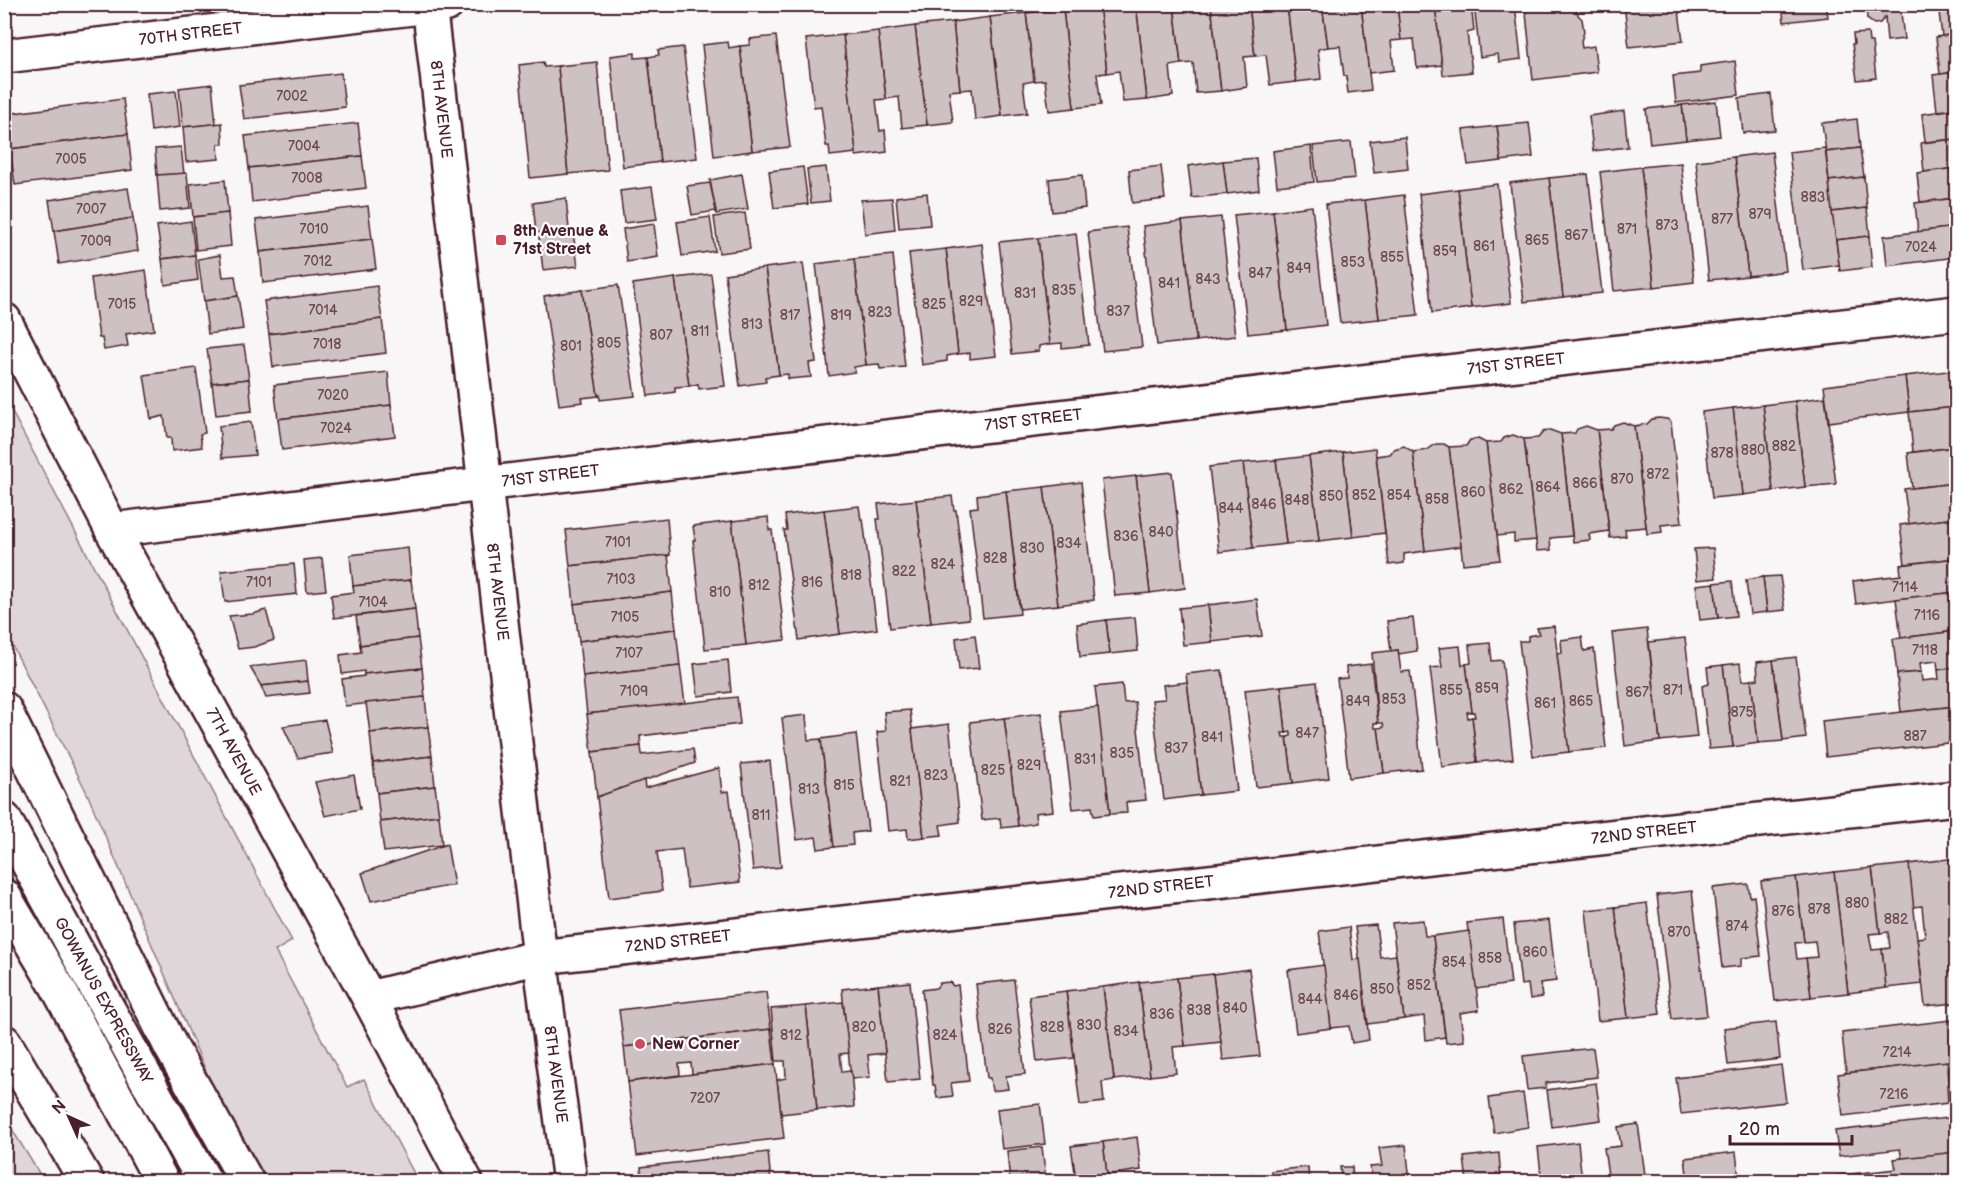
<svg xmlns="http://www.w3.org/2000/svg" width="1961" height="1186" viewBox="0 0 1961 1186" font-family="'Balsamiq Sans',sans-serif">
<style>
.green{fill:#ded6d9;stroke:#947a82;stroke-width:1.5}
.building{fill:#cdc1c4;stroke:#4a1f2b;stroke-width:1.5}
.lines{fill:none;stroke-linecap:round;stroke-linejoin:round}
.minor-casing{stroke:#4a1f2b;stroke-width:38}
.major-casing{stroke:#4a1f2b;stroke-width:38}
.highway-casing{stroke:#4a1f2b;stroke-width:38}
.minor{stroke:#fff;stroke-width:33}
.major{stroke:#fff;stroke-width:33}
.highway{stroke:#fff;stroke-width:33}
.poi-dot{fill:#d1495b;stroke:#fff;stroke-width:2}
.labels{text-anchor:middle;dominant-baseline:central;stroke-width:4.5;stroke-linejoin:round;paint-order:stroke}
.number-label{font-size:14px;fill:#6b4851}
.street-label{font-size:16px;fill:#4a1f2b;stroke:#fff}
.poi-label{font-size:16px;font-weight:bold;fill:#4a1f2b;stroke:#fff;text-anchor:start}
</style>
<rect width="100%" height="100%" fill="#f8f6f7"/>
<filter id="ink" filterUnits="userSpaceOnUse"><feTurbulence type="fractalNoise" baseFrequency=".0167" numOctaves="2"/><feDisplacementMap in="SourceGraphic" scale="12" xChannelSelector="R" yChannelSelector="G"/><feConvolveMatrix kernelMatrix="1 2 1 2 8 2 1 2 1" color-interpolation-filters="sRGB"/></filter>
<g filter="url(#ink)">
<!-- green -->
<g class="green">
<polygon points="4,397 292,941 275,951 347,1087 364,1079 418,1181 265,1181 229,1125 86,791 5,631"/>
<polygon points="4,1118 5,1118 44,1181 5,1181"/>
</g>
<!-- building -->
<g class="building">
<polygon points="1136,4 1174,4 1181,64 1170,66 1173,96 1147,100"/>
<polygon points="1136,4 1147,100 1123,102 1119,71 1107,73 1099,5"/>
<polygon points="1174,4 1211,4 1221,91 1196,93 1193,63 1181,64"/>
<polygon points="1211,4 1249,4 1255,56 1244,57 1247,87 1221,91"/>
<polygon points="1249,4 1287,4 1296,82 1270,85 1266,55 1255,56"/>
<polygon points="1287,4 1322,4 1328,47 1318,49 1321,79 1296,82"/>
<polygon points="1322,4 1361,4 1371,90 1348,93 1346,76 1344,76 1340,46 1328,47"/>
<polygon points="1361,4 1397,4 1401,40 1391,41 1394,70 1369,73"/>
<polygon points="1397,4 1435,4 1442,65 1417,68 1414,39 1401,40"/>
<polygon points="1435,4 1471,4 1474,31 1467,33 1472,72 1443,75"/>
<polygon points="1474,4 1515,4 1521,59 1499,62 1498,54 1480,57"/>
<polygon points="1525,4 1576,4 1578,15 1582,19 1584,32 1581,41 1582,48 1594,46 1597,72 1533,80"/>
<polygon points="1624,4 1678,4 1683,41 1629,47"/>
<polygon points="1782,4 1826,4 1828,17 1784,22"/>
<polygon points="1866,4 1900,4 1904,39 1887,41 1885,17 1880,23 1874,24 1867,19"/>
<polygon points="1938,4 1956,4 1956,34 1942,36"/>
<polygon points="1099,5 1107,73 1097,74 1101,105 1074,108 1063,9"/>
<polygon points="1063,9 1074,108 1049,111 1045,80 1034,81 1026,13"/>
<polygon points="1026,13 1034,81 1023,83 1027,113 1002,116 990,17"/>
<polygon points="990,17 1002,116 975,120 972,89 960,90 953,22"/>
<polygon points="953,22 960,90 949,91 953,122 927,125 915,26"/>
<polygon points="915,26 927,125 902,128 899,97 886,99 878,31"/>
<polygon points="878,31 886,99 876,100 880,131 885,130 887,152 856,156 843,35"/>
<polygon points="1868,33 1869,42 1872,42 1876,78 1857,80 1852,44 1854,44 1853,34"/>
<polygon points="1956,34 1956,72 1940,74 1936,37"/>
<polygon points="843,35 856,153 830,156 829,146 826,146 821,106 814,107 806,39"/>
<polygon points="776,36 790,147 752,151 740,46 750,45 750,39"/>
<polygon points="728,42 729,48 740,46 752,151 714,156 702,45"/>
<polygon points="683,47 697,158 660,162 648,57 659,55 658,50"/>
<polygon points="635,53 635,58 648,57 660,162 623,167 610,56"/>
<polygon points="1735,61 1739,95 1676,103 1673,76 1700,73 1700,66"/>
<polygon points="543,62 544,67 558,66 568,174 530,178 519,65"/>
<polygon points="597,62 608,170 568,174 558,66"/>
<polygon points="1956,72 1956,109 1937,111 1933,75"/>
<polygon points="341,73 345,107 244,119 239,85"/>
<polygon points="212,84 216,124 183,127 179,88"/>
<polygon points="176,91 180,127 151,131 147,94"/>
<polygon points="1771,94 1775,130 1743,133 1739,98"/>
<polygon points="123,99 128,134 10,149 6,114"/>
<polygon points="1716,101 1720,136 1686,140 1682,105"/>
<polygon points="1682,105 1686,140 1650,144 1646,109"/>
<polygon points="1956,109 1956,139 1925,142 1922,114"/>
<polygon points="1624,111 1628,147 1593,151 1589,116"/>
<polygon points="1857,119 1860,148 1826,152 1822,123"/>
<polygon points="222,123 223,144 218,144 219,159 186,162 183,127"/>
<polygon points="358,123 362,156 249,168 245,136"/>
<polygon points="1529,123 1533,157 1501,161 1497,126"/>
<polygon points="1497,126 1501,161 1468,165 1463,130"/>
<polygon points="128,134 132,170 15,185 10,149"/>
<polygon points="1405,137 1408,169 1374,173 1370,141"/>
<polygon points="1956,139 1956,168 1924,172 1921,143"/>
<polygon points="1351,142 1355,178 1317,182 1313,146"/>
<polygon points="1311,146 1314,182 1277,186 1273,151"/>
<polygon points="181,147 184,174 157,175 155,149"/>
<polygon points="1825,148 1839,265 1803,270 1789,152"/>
<polygon points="1860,148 1864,177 1829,181 1826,152"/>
<polygon points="1772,152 1786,271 1748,276 1734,157"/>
<polygon points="362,156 366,188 252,202 249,168"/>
<polygon points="1734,157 1748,276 1709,280 1696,161"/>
<polygon points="1256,158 1259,190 1227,194 1223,161"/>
<polygon points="1223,161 1227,194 1192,198 1188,166"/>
<polygon points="1681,163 1694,282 1654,287 1641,167"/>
<polygon points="1161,166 1165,199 1132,203 1129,170"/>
<polygon points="803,167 808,204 774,208 769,171"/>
<polygon points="826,167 830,201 811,203 807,169"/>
<polygon points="1641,167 1654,287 1614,291 1600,172"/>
<polygon points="1956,168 1956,198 1920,202 1917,173"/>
<polygon points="187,173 190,208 160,211 157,175"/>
<polygon points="742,174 748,209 716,214 710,180"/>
<polygon points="1588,174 1602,293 1563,297 1549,178"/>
<polygon points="1082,175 1085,208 1052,212 1049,179"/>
<polygon points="1864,177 1867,208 1832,212 1829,181"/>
<polygon points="1549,178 1563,297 1524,302 1510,183"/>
<polygon points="225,180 228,213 193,217 190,184"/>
<polygon points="710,183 716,211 692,215 687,186"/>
<polygon points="1497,184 1511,303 1471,308 1458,189"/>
<polygon points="652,187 657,219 624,223 620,191"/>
<polygon points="128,188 133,218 54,231 49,200"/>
<polygon points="1458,189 1471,308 1432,313 1419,194"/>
<polygon points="927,193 930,225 899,228 896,197"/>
<polygon points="1404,195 1418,315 1379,319 1365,200"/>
<polygon points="566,198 569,229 536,233 533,203"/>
<polygon points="892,198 895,230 865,234 861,200"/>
<polygon points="1956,198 1956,227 1918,232 1915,203"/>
<polygon points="1365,200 1379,319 1340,323 1326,204"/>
<polygon points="368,206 372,239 260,252 256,220"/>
<polygon points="1312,206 1326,325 1287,330 1273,211"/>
<polygon points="1867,208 1870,236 1836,240 1832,212"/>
<polygon points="1273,211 1287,330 1248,334 1234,215"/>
<polygon points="228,213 231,246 196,250 193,217"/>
<polygon points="745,213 750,249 719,253 714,217"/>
<polygon points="710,217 715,251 682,256 677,222"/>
<polygon points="1221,217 1235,336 1196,341 1182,221"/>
<polygon points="133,218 138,251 59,264 54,231"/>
<polygon points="191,221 195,255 162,259 157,226"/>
<polygon points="1182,221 1196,341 1157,345 1143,226"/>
<polygon points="654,224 658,257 627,262 623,229"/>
<polygon points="1127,227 1142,347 1103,351 1088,232"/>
<polygon points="1956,227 1956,257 1887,266 1884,236"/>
<polygon points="573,233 578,266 543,270 539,237"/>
<polygon points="1076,233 1089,345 1062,348 1062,343 1050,344 1038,238"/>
<polygon points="1869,236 1872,267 1840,271 1836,240"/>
<polygon points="1038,238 1050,344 1039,346 1039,351 1012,354 999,242"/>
<polygon points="372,239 376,269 263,283 260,252"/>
<polygon points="982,244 996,356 970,359 970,353 958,354 946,249"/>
<polygon points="946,249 958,354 947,356 947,361 922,365 909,253"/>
<polygon points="195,255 198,280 165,285 162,259"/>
<polygon points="220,255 223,277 235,276 238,296 204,301 198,259"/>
<polygon points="893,255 905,367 880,369 879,364 866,365 854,259"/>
<polygon points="854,259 866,365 854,367 855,372 829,376 816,264"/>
<polygon points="803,263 816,362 809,363 811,377 788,379 788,374 779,375 765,268"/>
<polygon points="765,268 779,375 765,377 766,382 740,386 725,274"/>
<polygon points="146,270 154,330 126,334 128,346 104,350 102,338 99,338 91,278"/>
<polygon points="711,274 725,386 699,389 698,384 689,386 675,278"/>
<polygon points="675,278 689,386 675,387 675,392 648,396 633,284"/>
<polygon points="618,285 635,396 600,400 600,395 598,396 582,290"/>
<polygon points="377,286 382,319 269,334 264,301"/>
<polygon points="582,290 598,396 582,398 583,402 559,405 544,296"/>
<polygon points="238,296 243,329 208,334 204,301"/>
<polygon points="382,319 386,353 273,367 269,334"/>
<polygon points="244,345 249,379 212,383 207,349"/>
<polygon points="196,368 205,433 200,434 202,447 172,451 171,438 167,438 164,416 151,419 144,375"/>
<polygon points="1956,370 1956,407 1909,412 1905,376"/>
<polygon points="388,372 391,405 278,419 274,385"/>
<polygon points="1905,376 1909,412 1829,422 1824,386"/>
<polygon points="249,379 252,411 216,415 212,383"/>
<polygon points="1825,397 1836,484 1805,487 1795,401"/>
<polygon points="1795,401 1805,487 1773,491 1763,405"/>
<polygon points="391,405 395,436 282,450 278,419"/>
<polygon points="1763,405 1773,491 1743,495 1733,408"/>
<polygon points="1956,407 1956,447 1913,452 1909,412"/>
<polygon points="1733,408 1743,495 1712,498 1702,412"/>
<polygon points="1658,418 1667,419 1671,422 1682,523 1661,525 1662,532 1647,534 1634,426 1647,424 1652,419"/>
<polygon points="251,422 255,455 222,458 219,426"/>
<polygon points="1623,422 1634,426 1646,527 1625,529 1626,536 1610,538 1597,430 1611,429 1614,425"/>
<polygon points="1586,426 1597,430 1609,531 1589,534 1590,540 1573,542 1561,434 1575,433 1577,429"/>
<polygon points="1550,430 1561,434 1572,536 1550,538 1551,550 1537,551 1524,439 1538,438 1543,432"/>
<polygon points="1513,435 1524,439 1536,540 1514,542 1514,534 1497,536 1486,443 1501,442 1504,438"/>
<polygon points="1478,439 1486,443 1500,560 1463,564 1449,447 1466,446 1470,440"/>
<polygon points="1436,444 1444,444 1449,447 1461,546 1425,551 1413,452 1427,450"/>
<polygon points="1404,446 1413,452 1425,551 1404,554 1404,563 1389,565 1376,456 1390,454 1394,449"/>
<polygon points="1956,447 1956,483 1912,488 1908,453"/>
<polygon points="1375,448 1385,533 1353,537 1343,452"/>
<polygon points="1343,452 1353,537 1319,541 1309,456"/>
<polygon points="1309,456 1319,541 1286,544 1276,460"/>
<polygon points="1276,460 1286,544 1253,548 1243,463"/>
<polygon points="1243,463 1253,548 1219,552 1209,467"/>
<polygon points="1172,472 1185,588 1150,593 1136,476"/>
<polygon points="1136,476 1150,593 1115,596 1102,480"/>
<polygon points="1081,482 1094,600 1058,605 1044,487"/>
<polygon points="1956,483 1956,518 1909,524 1904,489"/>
<polygon points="1044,487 1058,605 1020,609 1006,491"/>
<polygon points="1006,491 1020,614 983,618 970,508 978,507 977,495"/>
<polygon points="952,496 954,510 956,510 969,619 931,623 916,500"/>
<polygon points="916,500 931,623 890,628 877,519 880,519 878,504"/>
<polygon points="859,506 861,520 863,519 877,629 840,634 824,510"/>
<polygon points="824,510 840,634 799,640 784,530 787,530 785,515"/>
<polygon points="768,517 769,530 772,530 785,640 746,645 732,521"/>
<polygon points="667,518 670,555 570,566 566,530"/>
<polygon points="1956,518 1956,558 1905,564 1900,525"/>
<polygon points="732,521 746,645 705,649 693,540 695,540 693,526"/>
<polygon points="408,548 411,580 353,586 350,555"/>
<polygon points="1713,548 1716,578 1697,580 1694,549"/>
<polygon points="668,555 672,592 574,604 570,566"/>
<polygon points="322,558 326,590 307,592 304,560"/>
<polygon points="1956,558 1956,592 1856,604 1853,581 1901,575 1900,565"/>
<polygon points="294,564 297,594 225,602 221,571"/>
<polygon points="1780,576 1785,610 1767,612 1763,577"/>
<polygon points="1763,577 1767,612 1750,614 1746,580"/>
<polygon points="411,580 415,609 334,618 331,595 354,592 353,586"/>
<polygon points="1732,581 1736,616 1718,618 1714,583"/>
<polygon points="1714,583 1718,618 1700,620 1696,585"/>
<polygon points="672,592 676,629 579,641 574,604"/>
<polygon points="1956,592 1956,631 1901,638 1896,599"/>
<polygon points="1257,599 1262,636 1212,642 1208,605"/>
<polygon points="1208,605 1212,642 1183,645 1179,608"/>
<polygon points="415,609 418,638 360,645 356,616"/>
<polygon points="266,610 274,640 254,647 238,649 229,616 253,614"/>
<polygon points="1135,617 1138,651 1110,654 1106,620"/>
<polygon points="1413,618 1417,651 1399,654 1398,650 1391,651 1387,621"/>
<polygon points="1106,620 1110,654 1080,657 1077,624"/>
<polygon points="1554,626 1569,752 1533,756 1519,641 1528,641 1528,636 1539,634 1537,628"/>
<polygon points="676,629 680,666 583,677 579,641"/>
<polygon points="1647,629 1660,741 1625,746 1612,633"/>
<polygon points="1956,631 1956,667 1938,670 1937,661 1920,663 1921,672 1897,674 1893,639"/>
<polygon points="975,635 979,668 959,670 956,638"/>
<polygon points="1582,637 1584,651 1594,649 1606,748 1569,752 1557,654 1562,653 1561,640"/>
<polygon points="418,638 422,668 364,674 364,671 342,674 340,655 361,652 360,645"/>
<polygon points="1685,638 1697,737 1660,741 1649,642"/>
<polygon points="1490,643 1492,661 1502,660 1513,759 1477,762 1472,717 1475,717 1474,712 1472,712 1466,664 1471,663 1469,645"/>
<polygon points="1460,646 1462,665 1466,664 1472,712 1467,712 1468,718 1472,717 1477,762 1442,767 1430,668 1442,667 1439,648"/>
<polygon points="1398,650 1401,672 1410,671 1422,769 1384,773 1378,728 1384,727 1383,723 1378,723 1372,653"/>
<polygon points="1796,657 1806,738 1783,741 1773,660"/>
<polygon points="306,660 308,681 261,686 250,667"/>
<polygon points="728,660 731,692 698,696 694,664"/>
<polygon points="1773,660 1783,741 1758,743 1751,680 1758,679 1757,662"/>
<polygon points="1740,663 1742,681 1751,680 1758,743 1733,747 1723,665"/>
<polygon points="1371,664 1378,723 1374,723 1375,728 1378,728 1384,773 1349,778 1337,679 1347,678 1346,667"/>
<polygon points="1723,665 1733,747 1709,749 1702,686 1709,684 1707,667"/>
<polygon points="680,666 685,704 587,714 583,677"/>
<polygon points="1956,667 1956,706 1901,712 1897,674 1921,672 1922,681 1939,679 1938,670"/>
<polygon points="422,668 425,697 345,706 342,679 364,676 364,674"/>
<polygon points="1222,670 1237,791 1201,795 1186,674"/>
<polygon points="308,681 310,693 266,698 261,686"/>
<polygon points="1187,682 1201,795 1164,800 1152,700 1165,699 1163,685"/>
<polygon points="1317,682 1329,778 1293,783 1287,737 1291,736 1291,732 1286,733 1281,686"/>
<polygon points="1122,684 1124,703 1135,702 1146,800 1126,802 1127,813 1110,814 1095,687"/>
<polygon points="1281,686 1286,733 1282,733 1283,737 1287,737 1293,783 1256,787 1245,690"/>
<polygon points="425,697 428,727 370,733 366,703"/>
<polygon points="737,697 740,724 640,736 641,746 592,752 587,714"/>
<polygon points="1956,706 1956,742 1826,757 1822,721"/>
<polygon points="1098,707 1110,814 1094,816 1092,807 1073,809 1061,711"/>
<polygon points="910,710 924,837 908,839 907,829 888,831 877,732 886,731 884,712"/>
<polygon points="1041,713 1053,811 1035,813 1036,823 1018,826 1004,718"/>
<polygon points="806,715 808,740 821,739 834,847 818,849 816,837 797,840 782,718"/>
<polygon points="1004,718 1018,826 1001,828 1000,818 982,820 970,722"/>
<polygon points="325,720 333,753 298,758 283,726"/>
<polygon points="949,724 960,822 940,825 942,835 924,837 912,729"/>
<polygon points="428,727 432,756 373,763 370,733"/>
<polygon points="856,734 868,831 852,833 853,845 834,847 821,739"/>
<polygon points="641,746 642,755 693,749 695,763 597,797 592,752"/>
<polygon points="432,756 435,786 377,793 373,763"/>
<polygon points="770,761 781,867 753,870 741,764"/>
<polygon points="719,768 722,792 729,791 740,882 687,888 682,849 657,852 662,891 609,898 597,797 644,780 645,788"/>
<polygon points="354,775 360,809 325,816 315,782"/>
<polygon points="435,786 439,815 380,822 377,793"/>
<polygon points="439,815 442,845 384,852 380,822"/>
<polygon points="447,844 454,885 371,901 362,873"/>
<polygon points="1956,858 1956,1003 1925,1006 1917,938 1925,937 1922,906 1913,907 1909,864"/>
<polygon points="1909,864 1922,984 1886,988 1882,949 1890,948 1888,932 1880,933 1872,868"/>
<polygon points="1872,868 1880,933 1869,934 1872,950 1882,949 1886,988 1848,993 1834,872"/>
<polygon points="1834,872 1848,993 1811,997 1806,958 1817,957 1815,941 1804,942 1796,877"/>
<polygon points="1796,877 1804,942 1795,943 1797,959 1806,958 1811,997 1775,1001 1761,881"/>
<polygon points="1748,884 1750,897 1754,896 1761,956 1741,958 1741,966 1722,968 1713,888"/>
<polygon points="1692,891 1707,1016 1672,1019 1657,895"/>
<polygon points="1647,903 1660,1014 1628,1018 1615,907"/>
<polygon points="1615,907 1628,1018 1598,1021 1586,910"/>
<polygon points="1503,919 1511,984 1476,989 1467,923"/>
<polygon points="1423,920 1425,936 1433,936 1445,1037 1426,1040 1424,1016 1404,1019 1392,923"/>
<polygon points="1549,920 1556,981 1540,983 1542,997 1530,999 1528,984 1521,985 1514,924"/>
<polygon points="1376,925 1380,957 1396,955 1404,1019 1368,1024 1355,927"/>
<polygon points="1349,927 1353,960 1360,959 1369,1040 1352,1043 1349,1026 1331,1028 1319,931"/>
<polygon points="1469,931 1479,1010 1460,1013 1464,1041 1446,1043 1433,936"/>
<polygon points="1324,965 1331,1028 1296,1033 1288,970"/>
<polygon points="1249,969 1260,1056 1223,1060 1213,974"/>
<polygon points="1213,974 1221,1042 1185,1046 1177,978"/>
<polygon points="1177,978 1185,1046 1173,1047 1176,1073 1150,1076 1139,982"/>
<polygon points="1014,980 1025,1074 1006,1076 1008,1089 992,1091 990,1078 987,1078 976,984"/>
<polygon points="910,982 920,1079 888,1082 878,985"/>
<polygon points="950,982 953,986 958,985 969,1081 951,1083 953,1096 937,1098 935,1085 933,1085 922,990 936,988 940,983"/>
<polygon points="1139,982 1150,1076 1114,1080 1103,987"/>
<polygon points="878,985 885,1053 868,1055 870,1077 851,1079 842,989"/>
<polygon points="1103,987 1114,1080 1102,1082 1104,1102 1080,1105 1066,991"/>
<polygon points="1066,991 1074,1058 1037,1062 1029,996"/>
<polygon points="766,992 771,1029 624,1047 619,1010"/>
<polygon points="843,1002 849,1053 840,1054 842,1072 851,1071 854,1107 817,1110 806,1006"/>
<polygon points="806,1006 817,1110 781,1114 777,1080 786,1078 785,1061 776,1061 771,1009"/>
<polygon points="1951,1020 1954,1044 1949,1044 1951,1061 1846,1073 1842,1033"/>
<polygon points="1776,1022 1780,1059 1728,1065 1724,1028"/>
<polygon points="771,1029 775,1064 692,1074 691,1063 679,1064 680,1075 628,1082 624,1047"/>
<polygon points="1593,1048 1597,1077 1546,1083 1546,1088 1527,1090 1523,1056"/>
<polygon points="1947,1061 1950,1085 1947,1085 1948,1103 1843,1116 1838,1074"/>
<polygon points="775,1064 784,1138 637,1156 628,1082"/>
<polygon points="1781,1065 1786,1102 1681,1114 1676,1078"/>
<polygon points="1596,1083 1601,1120 1552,1127 1547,1090"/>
<polygon points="1523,1093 1528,1127 1494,1133 1489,1098"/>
<polygon points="1040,1104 1045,1144 1002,1149 997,1109"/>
<polygon points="1956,1117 1956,1152 1902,1159 1900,1149 1839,1156 1835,1131"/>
<polygon points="1638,1124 1646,1182 1609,1182 1604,1148 1621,1146 1618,1127"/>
<polygon points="1137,1137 1141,1170 1107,1175 1103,1142"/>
<polygon points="1103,1142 1107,1175 1076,1179 1071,1146"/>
<polygon points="1578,1142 1582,1182 1542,1182 1538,1147"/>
<polygon points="1406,1145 1410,1182 1372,1182 1370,1167 1382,1166 1379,1148"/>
<polygon points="1042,1147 1046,1180 1010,1182 1007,1151"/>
<polygon points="768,1152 771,1182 642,1182 641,1167"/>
<polygon points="1736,1152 1739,1179 1730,1180 1731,1182 1688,1182 1685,1158"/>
<polygon points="1956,1152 1956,1182 1835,1182 1834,1176 1896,1169 1894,1159"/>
<polygon points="1499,1153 1501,1182 1467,1182 1464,1157"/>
<polygon points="1308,1167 1309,1182 1272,1182 1271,1171"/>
<polygon points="1340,1167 1352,1167 1353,1182 1317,1182 1317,1178 1341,1176"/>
<polygon points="1253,1173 1254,1182 1210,1182 1209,1179"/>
</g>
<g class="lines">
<defs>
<g id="minor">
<path id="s1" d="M 429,4 L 540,957 L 570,1182"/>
<path id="s2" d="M 4,56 L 447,4"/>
<path id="s3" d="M 112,530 L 533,478 L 1956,313"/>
<path id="s4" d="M 369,998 L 540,957 L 1956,798"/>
</g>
<g id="major">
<path id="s5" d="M 4,320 L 112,530 L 369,998 L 466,1182"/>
</g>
<g id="highway">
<polyline points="4,709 171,1047 247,1182"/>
<path id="s6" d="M 4,819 L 159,1102 L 205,1182"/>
<polyline points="4,896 57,986 162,1182"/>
<polyline points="4,1042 87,1182"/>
</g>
</defs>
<!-- minor casing -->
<use href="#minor" class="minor-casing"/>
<!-- major casing -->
<use href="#major" class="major-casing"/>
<!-- highway casing -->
<use href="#highway" class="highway-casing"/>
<!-- minor -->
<use href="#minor" class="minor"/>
<!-- major -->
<use href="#major" class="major"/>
<!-- highway -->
<use href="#highway" class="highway"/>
</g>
</g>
<!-- markers -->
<g class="poi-dot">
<rect x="495" y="234" width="12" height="12" rx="3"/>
<circle cx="640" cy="1044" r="6"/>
</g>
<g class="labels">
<!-- number labels -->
<g class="number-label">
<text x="292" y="96">7002</text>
<text x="304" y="146">7004</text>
<text x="71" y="159">7005</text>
<text x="307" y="178">7008</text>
<text x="1813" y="197">883</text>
<text x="91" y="209">7007</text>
<text x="1760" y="214">879</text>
<text x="1722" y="219">877</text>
<text x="1667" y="225">873</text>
<text x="314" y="229">7010</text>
<text x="1627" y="229">871</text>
<text x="1576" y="235">867</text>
<text x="1537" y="240">865</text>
<text x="96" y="241">7009</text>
<text x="1484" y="246">861</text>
<text x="1921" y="247">7024</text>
<text x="1445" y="251">859</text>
<text x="1392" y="257">855</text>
<text x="318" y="261">7012</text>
<text x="1353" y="262">853</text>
<text x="1299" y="268">849</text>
<text x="1260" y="273">847</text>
<text x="1208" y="279">843</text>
<text x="1169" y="283">841</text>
<text x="1064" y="290">835</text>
<text x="1025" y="293">831</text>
<text x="971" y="301">829</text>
<text x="122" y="304">7015</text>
<text x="934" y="304">825</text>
<text x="323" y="310">7014</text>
<text x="1118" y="311">837</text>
<text x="880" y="312">823</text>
<text x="790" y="315">817</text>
<text x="841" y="315">819</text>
<text x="752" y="324">813</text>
<text x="700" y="331">811</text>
<text x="661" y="335">807</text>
<text x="609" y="343">805</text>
<text x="327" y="344">7018</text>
<text x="571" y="346">801</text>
<text x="333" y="395">7020</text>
<text x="336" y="428">7024</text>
<text x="1784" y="446">882</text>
<text x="1753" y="450">880</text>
<text x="1722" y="453">878</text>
<text x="1658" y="474">872</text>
<text x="1622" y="479">870</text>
<text x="1585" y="483">866</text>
<text x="1548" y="487">864</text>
<text x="1511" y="489">862</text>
<text x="1473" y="492">860</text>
<text x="1364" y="495">852</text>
<text x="1399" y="495">854</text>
<text x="1331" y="496">850</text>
<text x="1437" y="499">858</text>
<text x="1297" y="500">848</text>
<text x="1264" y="504">846</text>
<text x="1231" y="508">844</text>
<text x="1161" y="532">840</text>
<text x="1126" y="536">836</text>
<text x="618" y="542">7101</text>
<text x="1069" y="543">834</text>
<text x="1032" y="548">830</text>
<text x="995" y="558">828</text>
<text x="943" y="564">824</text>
<text x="904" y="571">822</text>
<text x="851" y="575">818</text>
<text x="621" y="579">7103</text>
<text x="259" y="582">7101</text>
<text x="812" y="582">816</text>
<text x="759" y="585">812</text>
<text x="1905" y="587">7114</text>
<text x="720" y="592">810</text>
<text x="373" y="602">7104</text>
<text x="1927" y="615">7116</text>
<text x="625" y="617">7105</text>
<text x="1925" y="650">7118</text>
<text x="629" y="653">7107</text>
<text x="1487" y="688">859</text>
<text x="1451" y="690">855</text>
<text x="1673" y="690">871</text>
<text x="634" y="691">7109</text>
<text x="1637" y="692">867</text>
<text x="1394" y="699">853</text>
<text x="1358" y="701">849</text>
<text x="1581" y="701">865</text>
<text x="1545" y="703">861</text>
<text x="1742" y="712">875</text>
<text x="1307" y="733">847</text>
<text x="1915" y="736">887</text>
<text x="1212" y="737">841</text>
<text x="1176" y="748">837</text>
<text x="1122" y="753">835</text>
<text x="1085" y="759">831</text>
<text x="1029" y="765">829</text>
<text x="993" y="770">825</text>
<text x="936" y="775">823</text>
<text x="900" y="781">821</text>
<text x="844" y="785">815</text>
<text x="809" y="789">813</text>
<text x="761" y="815">811</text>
<text x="1857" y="903">880</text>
<text x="1819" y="909">878</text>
<text x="1783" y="911">876</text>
<text x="1896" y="919">882</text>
<text x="1737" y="926">874</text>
<text x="1679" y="932">870</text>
<text x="1535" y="952">860</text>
<text x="1490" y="958">858</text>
<text x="1454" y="962">854</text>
<text x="1419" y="985">852</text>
<text x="1382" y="989">850</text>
<text x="1346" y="995">846</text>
<text x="1310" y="999">844</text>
<text x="1235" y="1008">840</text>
<text x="1199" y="1010">838</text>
<text x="1162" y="1014">836</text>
<text x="1089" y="1025">830</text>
<text x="864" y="1027">820</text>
<text x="1052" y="1027">828</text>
<text x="1000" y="1029">826</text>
<text x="1126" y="1031">834</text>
<text x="791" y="1035">812</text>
<text x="945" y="1035">824</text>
<text x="1897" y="1052">7214</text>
<text x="1894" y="1094">7216</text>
<text x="705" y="1098">7207</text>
</g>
<!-- street labels -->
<g class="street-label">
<text stroke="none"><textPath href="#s2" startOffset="188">70TH STREET</textPath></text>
<text stroke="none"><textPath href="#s1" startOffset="106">8TH AVENUE</textPath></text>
<text stroke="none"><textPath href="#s3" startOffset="1414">71ST STREET</textPath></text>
<text stroke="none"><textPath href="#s3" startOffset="928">71ST STREET</textPath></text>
<text stroke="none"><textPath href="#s3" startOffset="442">71ST STREET</textPath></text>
<text stroke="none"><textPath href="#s1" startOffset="592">8TH AVENUE</textPath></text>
<text stroke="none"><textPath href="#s5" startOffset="489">7TH AVENUE</textPath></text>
<text stroke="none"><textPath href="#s4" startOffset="1287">72ND STREET</textPath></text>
<text stroke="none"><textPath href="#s4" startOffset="801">72ND STREET</textPath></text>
<text stroke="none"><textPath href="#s4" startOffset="315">72ND STREET</textPath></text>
<text stroke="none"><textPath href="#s6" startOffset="207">GOWANUS EXPRESSWAY</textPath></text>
<text stroke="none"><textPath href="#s1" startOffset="1078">8TH AVENUE</textPath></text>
</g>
<!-- poi labels -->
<g class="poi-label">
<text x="513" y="231">8th Avenue &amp;<tspan x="513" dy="18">71st Street</tspan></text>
<text x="652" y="1044">New Corner</text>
</g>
</g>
<!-- margin -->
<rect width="1961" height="1186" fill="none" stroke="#fff" stroke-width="24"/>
<rect x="12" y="12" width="1937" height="1162" fill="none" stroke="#4a1f2b" stroke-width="2" filter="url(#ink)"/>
<!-- north arrow -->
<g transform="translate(69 1117) rotate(315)" stroke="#ffffff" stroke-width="4.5" paint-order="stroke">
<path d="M0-4.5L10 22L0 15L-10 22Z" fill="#4a1f2b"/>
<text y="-9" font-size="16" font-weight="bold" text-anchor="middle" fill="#4a1f2b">N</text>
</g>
<!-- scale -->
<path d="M1730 1135v9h122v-9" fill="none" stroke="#4a1f2b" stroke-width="3"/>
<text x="1739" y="1135" font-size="18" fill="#4a1f2b" stroke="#ffffff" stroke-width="4.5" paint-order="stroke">20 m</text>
</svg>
